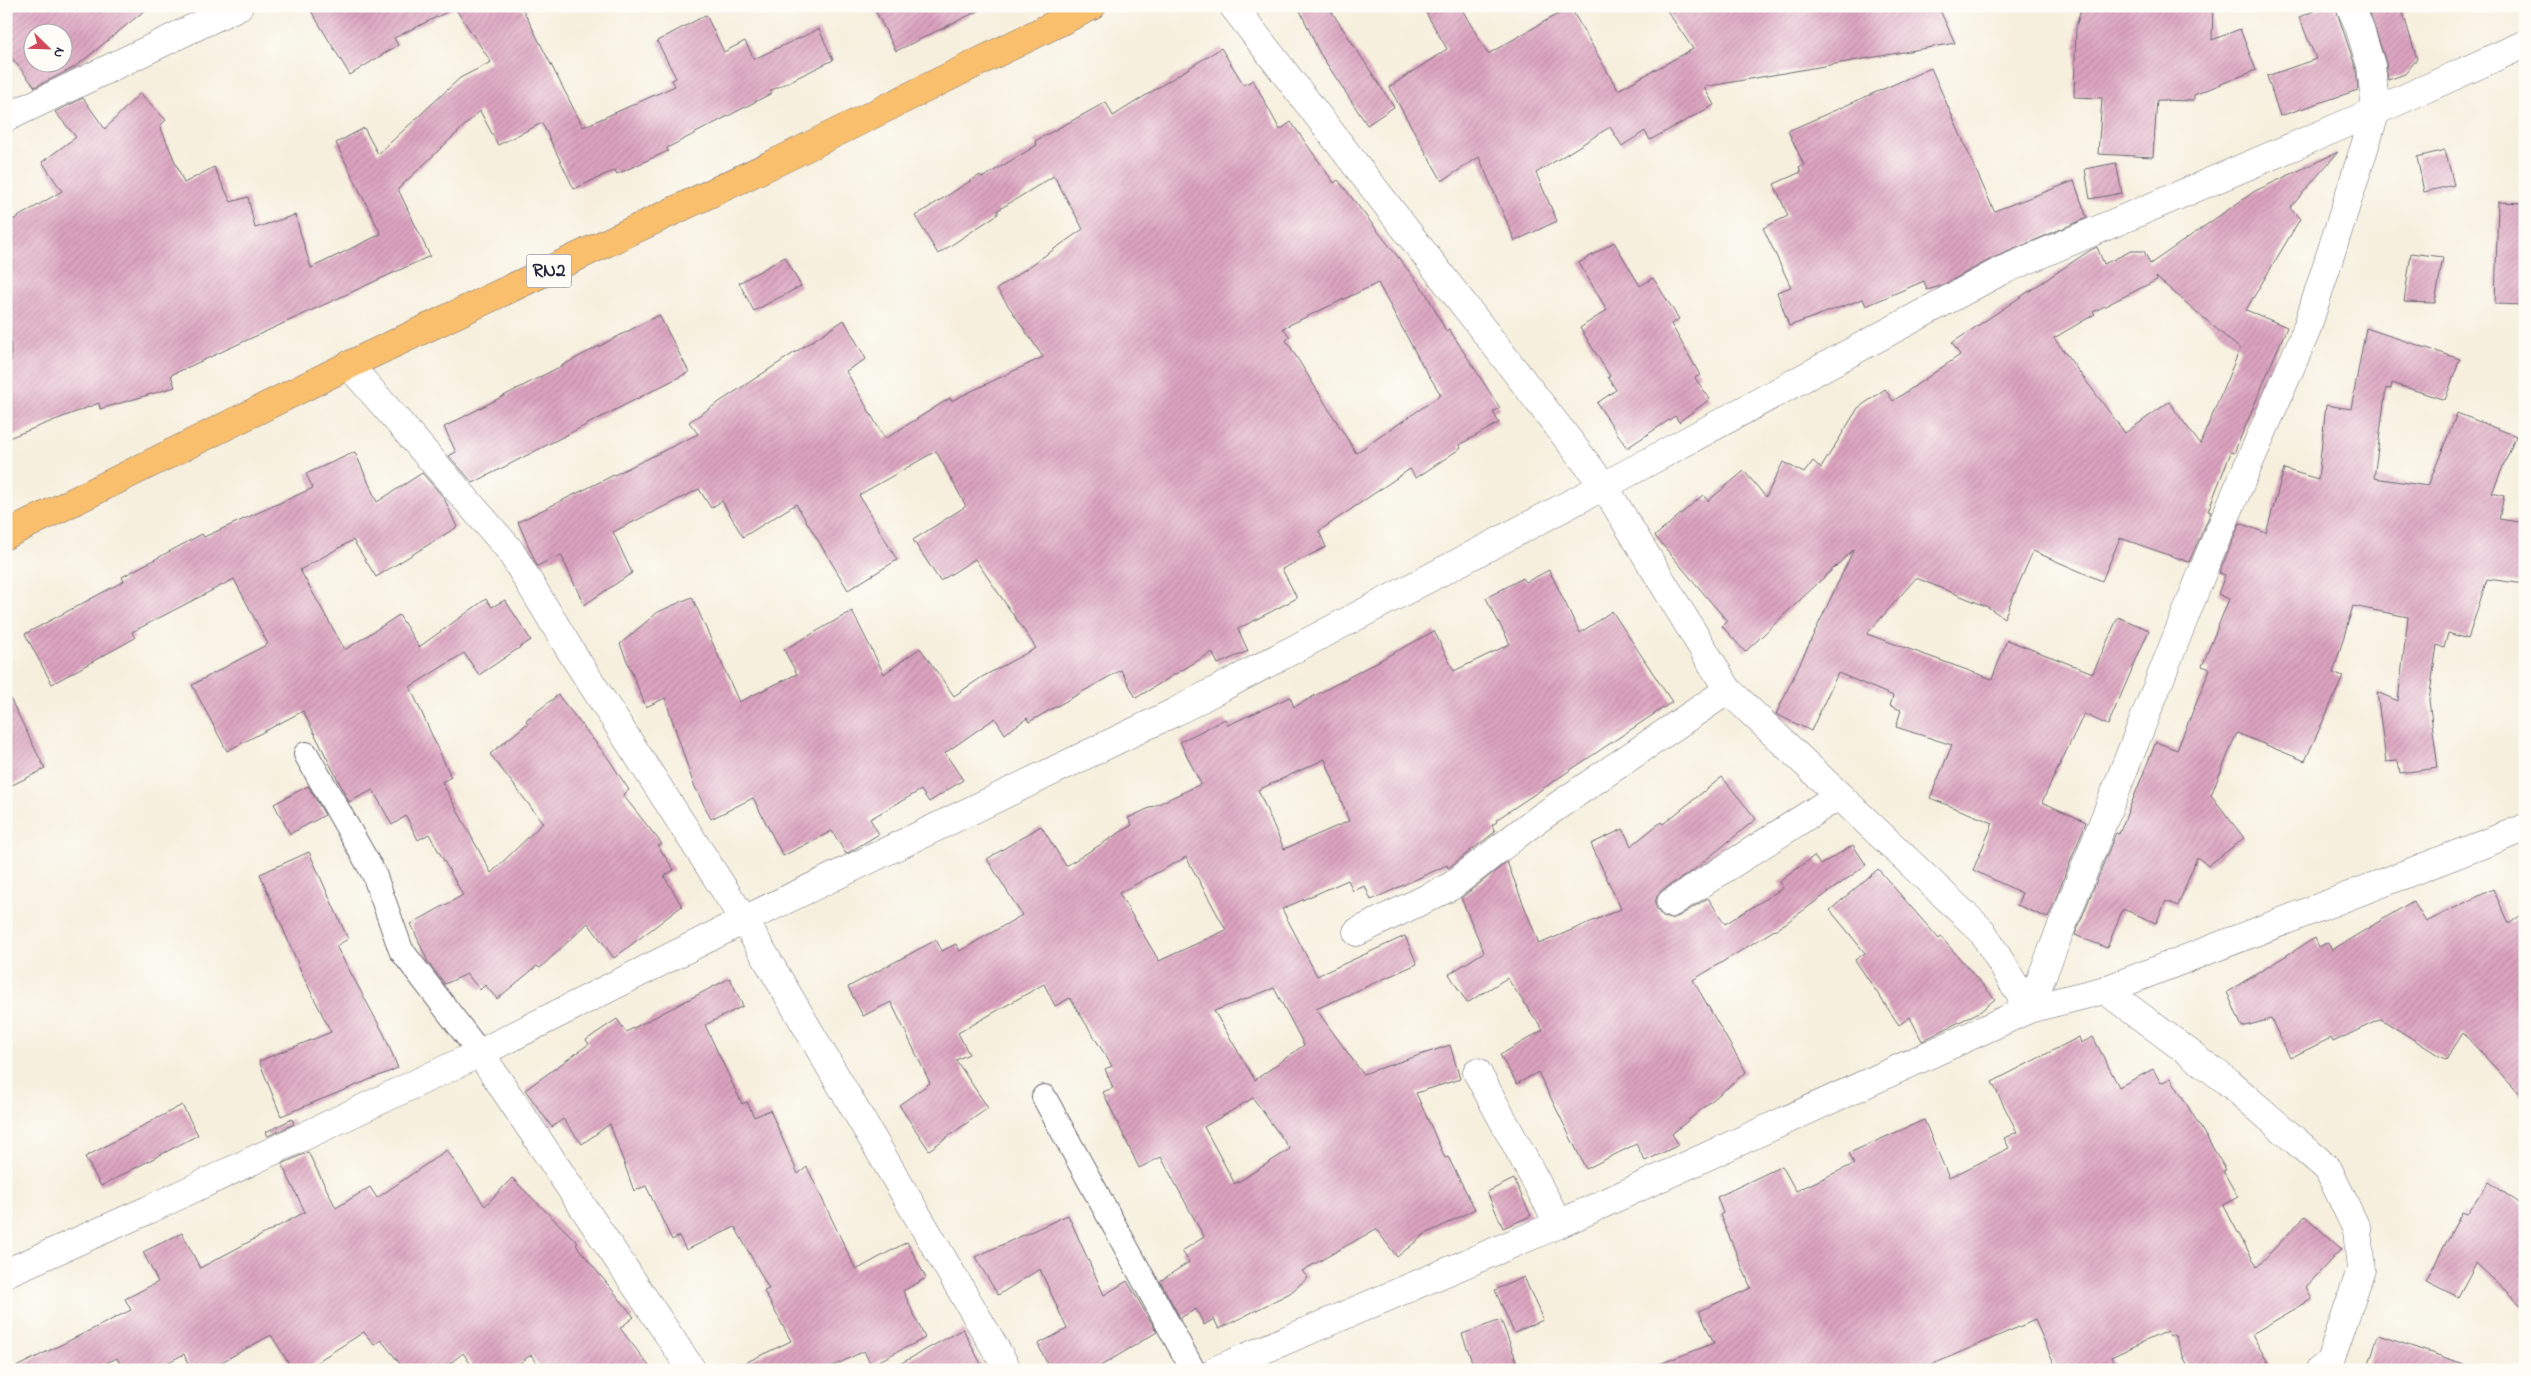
<svg xmlns="http://www.w3.org/2000/svg" width="2531" height="1376" viewBox="0 0 2531 1376" font-family="'Indie Flower',sans-serif">
<style>
.building{fill:url(#building-hatch);fill-rule:evenodd}
.lines{fill:none;stroke-linecap:round;stroke-linejoin:round}
.service-casing{stroke:#6c6a74;stroke-width:26}
.minor-casing{stroke:#6c6a74;stroke-width:29}
.trunk-casing{stroke:#6c6a74;stroke-width:29}
.service{stroke:#fff;stroke-width:24}
.minor{stroke:#fff;stroke-width:28}
.trunk{stroke:#f9bf6d;stroke-width:28}
.labels{text-anchor:middle;dominant-baseline:central;stroke-width:4.5;stroke-linejoin:round;paint-order:stroke}
.shield{fill:#fdfcf7;stroke:#646373;stroke-width:1}
.shield-label{font-size:19px;font-weight:bold;fill:#22223b}
</style>
<defs>
<pattern id="building-hatch" width="6" height="6" patternUnits="userSpaceOnUse" patternTransform="scale(1.25)"><rect width="6" height="6" fill="#dca3bf"/><path d="M-1 1l2-2M0 6l6-6M5 7l2-2" fill="none" stroke="#bc8ca5"/></pattern>
</defs>
<rect width="100%" height="100%" fill="#fdfcf7"/>
<filter id="ink" filterUnits="userSpaceOnUse"><feTurbulence type="fractalNoise" baseFrequency=".02" numOctaves="2"/><feDisplacementMap in="SourceGraphic" scale="10" xChannelSelector="R" yChannelSelector="G"/><feConvolveMatrix kernelMatrix="1 2 1 2 8 2 1 2 1" color-interpolation-filters="sRGB"/></filter>
<filter id="wash" filterUnits="userSpaceOnUse"><feTurbulence type="fractalNoise" baseFrequency=".0096" numOctaves="4" result="noise"/><feDisplacementMap in="SourceGraphic" scale="20" xChannelSelector="R" yChannelSelector="G"/><feGaussianBlur stdDeviation="1.12" result="paint"/><feColorMatrix in="noise" values="0 0 0 0 0 0 0 0 0 0 0 0 0 0 0 0 0 1.4 0 .05"/><feComposite in="paint" operator="in"/></filter>
<g filter="url(#wash)">
<rect width="100%" height="100%" fill="#f6efdd"/>
<g id="blocks">
<!-- building -->
<g class="building">
<path d="M 6,6 L 150,6 L 75,67 L 35,87 L 6,51 ZM 32,32 L 62,32 L 62,62 L 32,62 Z"/>
<polygon points="308,6 521,6 583,127 675,86 672,80 676,78 657,41 706,15 724,52 745,41 754,59 819,29 833,60 770,91 772,93 667,148 668,151 617,174 615,170 574,189 542,123 498,145 480,111 398,189 430,256 171,375 175,387 100,409 99,403 6,439 6,364 11,361 6,224 62,191 42,162 76,137 55,112 83,98 105,129 140,93 166,120 160,126 184,183 214,167 231,202 248,197 255,228 295,215 311,268 381,234 336,143 364,128 378,154 460,78 491,62 455,8 394,38 398,45 350,75"/>
<polygon points="873,6 988,6 896,51"/>
<polygon points="1298,6 1328,6 1394,107 1367,125 1319,52"/>
<polygon points="1422,6 1460,6 1488,54 1570,7 1618,90 1693,49 1664,6 1938,6 1955,43 1704,87 1714,105 1650,140 1645,131 1622,146 1610,127 1536,173 1557,221 1515,241 1479,157 1442,181 1389,87 1447,49"/>
<polygon points="2082,6 2213,6 2212,40 2240,29 2256,70 2194,95 2194,101 2157,100 2153,157 2098,154 2102,98 2074,97 2076,27"/>
<polygon points="2326,6 2335,6 2356,69 2358,90 2280,116 2267,76 2316,59 2299,17"/>
<polygon points="2367,6 2401,6 2417,59 2405,74 2388,80 2386,62"/>
<path d="M 1221,48 L 1244,85 L 1253,80 L 1280,130 L 1291,122 L 1334,183 L 1338,180 L 1426,293 L 1446,331 L 1449,329 L 1500,408 L 1493,412 L 1499,423 L 1459,445 L 1461,448 L 1416,478 L 1410,469 L 1319,531 L 1326,547 L 1282,569 L 1297,598 L 1238,629 L 1248,651 L 1218,664 L 1212,652 L 1136,698 L 1121,670 L 1029,722 L 1027,718 L 1005,734 L 995,718 L 945,753 L 963,780 L 929,802 L 921,790 L 870,819 L 879,834 L 846,854 L 832,831 L 783,856 L 753,798 L 711,819 L 693,783 L 665,698 L 646,707 L 620,644 L 658,612 L 692,597 L 739,702 L 797,674 L 784,650 L 852,611 L 884,674 L 920,648 L 954,696 L 982,677 L 1036,648 L 975,559 L 940,581 L 913,540 L 966,506 L 936,451 L 859,495 L 897,560 L 848,590 L 796,504 L 743,537 L 722,501 L 711,508 L 699,489 L 613,532 L 632,573 L 584,605 L 561,555 L 537,566 L 518,522 L 698,434 L 689,422 L 844,320 L 866,359 L 846,371 L 885,439 L 950,398 L 951,401 L 1043,357 L 997,289 L 1083,229 L 1054,176 L 998,210 L 998,214 L 938,254 L 915,216 L 980,175 L 982,178 L 1037,145 L 1035,141 L 1106,102 L 1113,116 ZM 1378,283 L 1420,361 L 1441,395 L 1356,453 L 1286,340 L 1290,337 L 1283,328 Z"/>
<polygon points="1931,68 1994,211 2074,181 2087,218 1993,258 1941,286 1927,290 1924,281 1866,306 1863,299 1789,326 1777,292 1791,287 1763,228 1788,216 1774,184 1801,172 1799,167 1804,165 1788,131"/>
<polygon points="2445,150 2454,185 2424,192 2417,157"/>
<path d="M 2338,152 L 2290,208 L 2300,219 L 2246,310 L 2287,327 L 2234,453 L 2231,452 L 2208,511 L 2211,512 L 2189,562 L 2120,538 L 2102,581 L 2033,551 L 2004,618 L 1988,607 L 1916,578 L 1867,634 L 1992,679 L 2007,640 L 2093,673 L 2118,617 L 2149,630 L 2108,725 L 2084,714 L 2042,802 L 2086,822 L 2048,918 L 2017,905 L 2022,893 L 1973,870 L 1993,823 L 1930,798 L 1952,745 L 1896,727 L 1901,710 L 1890,706 L 1893,696 L 1838,673 L 1811,731 L 1776,714 L 1854,549 L 1745,652 L 1722,626 L 1727,621 L 1655,536 L 1703,495 L 1708,501 L 1744,471 L 1766,497 L 1783,462 L 1804,473 L 1813,461 L 1821,468 L 1858,408 L 1885,389 L 1893,401 L 1960,355 L 1952,343 L 2089,251 L 2097,247 L 2104,264 L 2131,251 L 2144,251 L 2150,264 L 2255,191 ZM 2156,277 L 2240,349 L 2200,444 L 2169,402 L 2125,433 L 2054,338 L 2095,314 L 2093,312 L 2157,280 Z"/>
<polygon points="2116,163 2122,193 2090,199 2085,169"/>
<polygon points="2498,202 2525,203 2525,305 2495,304"/>
<polygon points="1614,242 1640,286 1653,278 1679,319 1671,324 1700,375 1695,378 1710,399 1679,422 1675,416 1627,448 1597,403 1616,390 1608,377 1610,376 1580,328 1607,310 1579,263"/>
<polygon points="2411,253 2443,257 2435,303 2404,302"/>
<polygon points="785,257 801,286 754,311 739,283"/>
<polygon points="659,315 689,372 473,483 449,456 456,452 444,427"/>
<polygon points="2366,328 2460,359 2445,400 2392,383 2391,389 2386,388 2374,478 2428,486 2457,413 2516,436 2492,493 2504,496 2499,519 2525,523 2525,584 2487,579 2468,639 2448,633 2444,648 2437,645 2429,700 2438,768 2400,773 2398,761 2386,762 2377,692 2398,701 2408,617 2353,606 2333,673 2343,677 2305,761 2237,733 2211,795 2244,838 2208,866 2197,857 2178,906 2166,901 2156,923 2123,909 2107,948 2075,935 2115,835 2116,833 2119,834 2156,742 2177,750 2210,669 2202,666 2229,599 2218,594 2225,575 2219,573 2240,523 2266,533 2284,469 2318,479 2326,405 2351,409"/>
<polygon points="355,452 377,502 422,473 444,498 457,527 376,577 353,540 300,570 345,650 399,615 419,647 486,599 492,607 505,600 531,640 479,675 464,653 410,687 451,777 442,782 491,873 543,823 490,754 528,723 526,720 558,695 608,758 629,790 623,795 662,844 658,846 674,870 664,876 682,906 614,958 588,923 540,968 537,966 497,999 485,985 480,990 467,974 445,984 428,962 411,924 463,895 429,834 418,840 406,816 392,825 373,790 349,802 303,711 227,751 192,685 268,644 234,579 132,632 135,638 52,684 25,634 124,581 122,577 202,534 204,537 313,488 306,474"/>
<path d="M 1549,570 L 1580,633 L 1612,611 L 1672,702 L 1496,820 L 1497,822 L 1492,825 L 1495,832 L 1448,868 L 1447,865 L 1371,900 L 1365,886 L 1353,891 L 1348,880 L 1282,909 L 1317,976 L 1405,936 L 1417,964 L 1316,1009 L 1363,1074 L 1450,1045 L 1460,1079 L 1416,1093 L 1445,1158 L 1448,1157 L 1475,1209 L 1424,1235 L 1397,1257 L 1376,1229 L 1302,1271 L 1308,1278 L 1290,1293 L 1219,1329 L 1214,1319 L 1204,1325 L 1196,1309 L 1180,1318 L 1160,1281 L 1189,1262 L 1182,1251 L 1204,1237 L 1161,1157 L 1139,1168 L 1103,1092 L 1113,1088 L 1105,1069 L 1112,1066 L 1070,998 L 1055,1006 L 1044,984 L 958,1033 L 969,1054 L 956,1060 L 988,1108 L 929,1150 L 899,1105 L 930,1083 L 891,1002 L 863,1016 L 848,987 L 936,940 L 942,951 L 956,944 L 960,951 L 1022,915 L 987,859 L 1041,826 L 1066,866 L 1132,825 L 1128,818 L 1201,784 L 1180,742 L 1225,719 L 1228,725 L 1290,697 L 1294,707 L 1434,631 L 1454,671 L 1510,644 L 1486,598 L 1523,578 L 1526,582 ZM 1325,759 L 1349,821 L 1284,849 L 1258,790 ZM 1186,857 L 1226,930 L 1159,961 L 1119,893 ZM 1274,988 L 1304,1045 L 1255,1080 L 1214,1011 ZM 1253,1098 L 1290,1149 L 1235,1184 L 1204,1127 Z"/>
<polygon points="6,690 45,769 6,788"/>
<polygon points="1722,777 1756,819 1691,872 1662,890 1657,896 1655,904 1658,911 1663,917 1671,919 1679,916 1708,898 1725,924 1783,888 1779,882 1814,856 1820,865 1853,845 1866,865 1786,923 1693,980 1746,1072 1672,1134 1679,1145 1645,1161 1636,1144 1586,1169 1538,1072 1517,1084 1500,1055 1543,1030 1507,978 1467,1003 1449,974 1484,952 1461,898 1507,862 1539,944 1621,909 1591,844 1623,829 1631,846 1661,822 1663,824"/>
<polygon points="308,786 325,815 290,834 274,804"/>
<polygon points="309,852 348,939 336,946 384,1034 398,1068 281,1116 259,1061 331,1032 304,978 260,874"/>
<polygon points="1878,869 1939,939 1941,937 1995,999 1981,1011 1922,1041 1910,1017 1899,1025 1855,960 1865,953 1830,910"/>
<polygon points="2493,889 2509,924 2525,912 2525,1100 2463,1033 2446,1060 2381,1019 2333,1042 2331,1038 2290,1058 2271,1019 2242,1027 2227,992 2315,938 2319,947 2328,942 2332,950 2413,901 2426,922"/>
<polygon points="730,978 743,1006 705,1025 742,1104 747,1102 754,1117 770,1110 798,1174 807,1167 856,1270 907,1242 926,1278 903,1291 925,1338 871,1365 864,1351 825,1370 730,1370 791,1341 764,1291 769,1289 735,1227 686,1250 679,1236 672,1240 646,1186 634,1191 610,1124 582,1144 563,1119 552,1127 525,1090 589,1044 586,1040 617,1019 626,1032"/>
<polygon points="2079,1037 2081,1043 2093,1037 2119,1087 2153,1069 2161,1083 2171,1078 2226,1170 2223,1171 2238,1197 2223,1205 2257,1267 2305,1216 2341,1249 2306,1287 2312,1299 2252,1334 2272,1370 2189,1370 2174,1334 2170,1336 2167,1331 2111,1357 2117,1370 2057,1370 2035,1320 1919,1370 1653,1370 1652,1367 1714,1343 1699,1311 1751,1288 1720,1215 1723,1213 1717,1197 1782,1166 1796,1191 1854,1164 1849,1153 1924,1120 1949,1178 2009,1148 2004,1138 2017,1132 1992,1082"/>
<polygon points="182,1105 198,1135 101,1186 85,1157"/>
<polygon points="292,1119 294,1124 268,1136 266,1132"/>
<polygon points="447,1150 485,1206 512,1178 578,1243 576,1245 634,1317 620,1328 652,1370 543,1370 531,1355 510,1370 475,1370 463,1353 442,1370 405,1370 381,1340 374,1345 364,1332 304,1370 293,1370 271,1335 207,1370 190,1370 184,1354 154,1370 123,1370 117,1358 93,1370 10,1370 131,1310 125,1299 158,1282 143,1252 182,1233 200,1268 305,1212 282,1164 308,1152 336,1208 370,1187 377,1198"/>
<polygon points="1514,1179 1531,1216 1503,1228 1487,1192"/>
<polygon points="2489,1182 2525,1207 2525,1309 2476,1263 2458,1297 2426,1281 2462,1212 2467,1214"/>
<polygon points="1068,1215 1104,1295 1127,1281 1157,1332 1094,1370 1050,1370 1038,1344 1067,1329 1040,1269 998,1295 975,1257"/>
<polygon points="1524,1277 1543,1320 1514,1333 1495,1290"/>
<polygon points="1501,1320 1520,1370 1475,1370 1462,1334"/>
<polygon points="963,1329 984,1370 889,1370"/>
<polygon points="2378,1335 2464,1364 2463,1370 2367,1370"/>
</g>
</g>
</g>
<g filter="url(#ink)">
<use href="#blocks" fill-opacity="0" stroke="#6c6a74" stroke-width="1"/>
<g class="lines">
<defs>
<g id="service">
<polyline points="306,754 374,874 401,950 480,1053"/>
<polyline points="1044,1097 1193,1370"/>
</g>
<g id="minor">
<polyline points="1233,6 1604,486 1728,690 1982,931 2029,1009"/>
<polyline points="6,118 239,6"/>
<polyline points="349,365 509,549 575,658 744,920 1008,1370"/>
<polyline points="1671,903 1838,796"/>
<polyline points="1357,932 1450,887 1531,824 1728,690"/>
<polyline points="2105,990 2227,1081 2328,1169 2357,1230 2361,1270 2329,1364 2320,1370"/>
<polyline points="2029,1009 2210,553 2305,334 2376,111 2371,66 2359,26 2350,6"/>
<polyline points="480,1053 692,1370"/>
<polyline points="1477,1072 1559,1224"/>
<polyline points="6,1273 148,1210 480,1053 744,920 1175,712 1604,486 1999,272 2376,111 2525,44"/>
<polyline points="1216,1370 1559,1224 2029,1009 2105,990 2525,828"/>
</g>
<polyline id="trunk" points="6,535 349,365 783,159 1092,6"/>
</defs>
<!-- service casing -->
<use href="#service" class="service-casing"/>
<!-- minor casing -->
<use href="#minor" class="minor-casing"/>
<!-- trunk casing -->
<use href="#trunk" class="trunk-casing"/>
<!-- service -->
<use href="#service" class="service"/>
<!-- minor -->
<use href="#minor" class="minor"/>
<!-- trunk -->
<use href="#trunk" class="trunk"/>
</g>
</g>
<g class="labels">
<!-- shield labels -->
<rect class="shield" x="526.5" y="254.5" width="45" height="33" rx="4"/>
<g class="shield-label">
<text x="549" y="271">RN2</text>
</g>
</g>
<!-- margin -->
<rect width="2531" height="1376" fill="none" stroke="#fdfcf7" stroke-width="25"/>
<!-- north arrow -->
<g transform="translate(48 48) rotate(113)"><circle r="24" fill="#fdfcf7" stroke="#a5a5ac"/>
<path d="M0-4L9 19L0 12L-9 19Z" fill="#d1495b"/>
<text y="-8" font-size="14" font-weight="bold" text-anchor="middle" fill="#22223b">N</text>
</g>
</svg>
